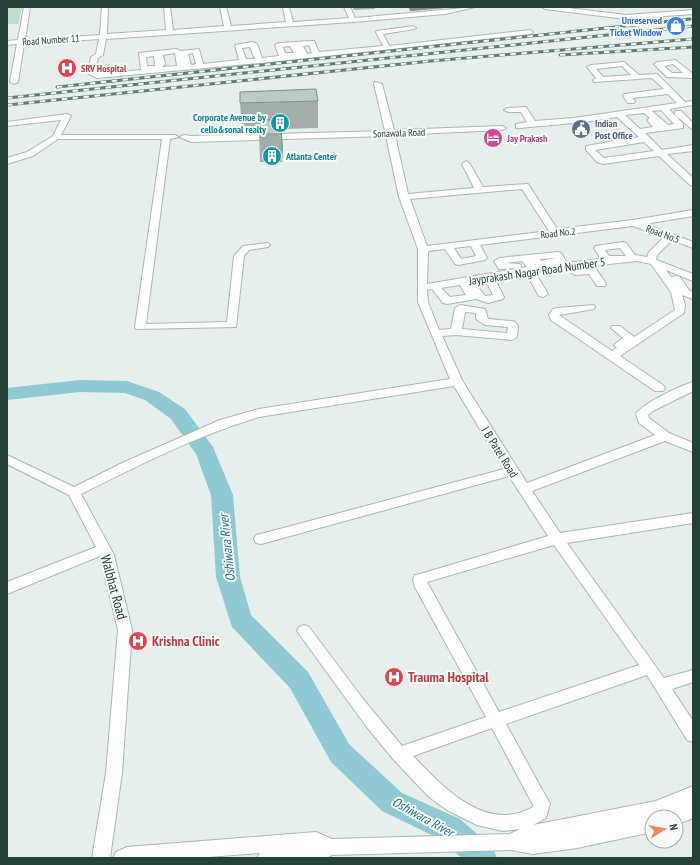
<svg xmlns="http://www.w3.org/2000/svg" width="700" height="865" viewBox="0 0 700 865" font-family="'PT Sans Narrow',sans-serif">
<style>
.green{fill:#bfe0c8}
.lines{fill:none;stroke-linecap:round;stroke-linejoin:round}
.river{fill:#8ec9d4;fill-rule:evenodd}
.minor-casing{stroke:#a8b8b2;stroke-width:2}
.minor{fill:#fff;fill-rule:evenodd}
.rail-casing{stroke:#5f7d75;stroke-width:3}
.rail{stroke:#f7fbf9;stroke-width:2;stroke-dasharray:5.5;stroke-linecap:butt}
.wall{fill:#a1aea9}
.shaded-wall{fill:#838d89}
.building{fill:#bbcac4;stroke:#838d89}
.labels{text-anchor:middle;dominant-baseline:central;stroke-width:4;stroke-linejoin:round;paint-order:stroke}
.far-shop-label{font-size:10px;font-weight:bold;fill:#366cbe;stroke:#f7fbf9;text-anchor:end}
.far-street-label{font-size:10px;fill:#24423a;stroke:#f7fbf9}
.far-health-label{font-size:10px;font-weight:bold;fill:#be3a42;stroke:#f7fbf9;text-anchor:start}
.far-culture-label{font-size:10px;font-weight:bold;fill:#0d838f;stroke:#f7fbf9;text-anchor:end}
.far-service-label{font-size:10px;font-weight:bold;fill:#4e5e75;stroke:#f7fbf9;text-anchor:start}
.far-hotel-label{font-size:10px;font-weight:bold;fill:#b23c85;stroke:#f7fbf9;text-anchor:start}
.street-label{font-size:12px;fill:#24423a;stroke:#f7fbf9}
.water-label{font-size:13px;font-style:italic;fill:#1c6f80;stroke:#f7fbf9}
.near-street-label{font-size:14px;fill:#24423a;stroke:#f7fbf9}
.near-health-label{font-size:14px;font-weight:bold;fill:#be3a42;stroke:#f7fbf9;text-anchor:start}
</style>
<rect width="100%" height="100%" fill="#e6efeb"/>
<!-- green -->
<polygon class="green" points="7,7 22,7 18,24 7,24"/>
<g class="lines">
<!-- river -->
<polygon class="river" points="80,380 127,381 159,392 185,409 213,447 233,495 240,577 251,615 308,672 349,744 402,793 460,819 493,848 497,858 462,858 440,839 382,811 331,762 290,688 232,627 216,577 211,495 196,454 171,419 145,400 125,393 80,392 7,400 7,388"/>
<defs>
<g id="minor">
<path d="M 24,7 L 30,7 L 25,40 L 100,35 L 102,7 L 108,7 L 107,34 L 166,30 L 164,7 L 170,7 L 173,30 L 224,26 L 220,7 L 226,7 L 231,26 L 286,22 L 283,7 L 289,7 L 293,22 L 349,18 L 344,7 L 350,7 L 355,18 L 475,7 L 445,14 L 353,22 L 106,39 L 103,55 L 98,58 L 95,72 L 98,74 L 141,70 L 139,53 L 176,49 L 181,51 L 199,49 L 203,64 L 239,60 L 235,45 L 253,42 L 257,44 L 262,58 L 279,56 L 275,45 L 279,43 L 311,41 L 314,41 L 319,52 L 383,46 L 376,32 L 377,31 L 413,26 L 416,28 L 415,29 L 383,34 L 389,46 L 530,30 L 533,32 L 530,34 L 260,63 L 97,78 L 87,73 L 91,57 L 96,54 L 99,39 L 24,44 L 18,82 L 14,84 L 10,82 L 17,44 L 7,45 L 7,41 L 18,40 ZM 309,45 L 312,53 L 307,54 L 303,46 ZM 290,46 L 294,53 L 285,53 L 283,47 ZM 250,47 L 255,59 L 246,59 L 242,48 ZM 175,53 L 177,66 L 162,67 L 165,64 L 163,55 ZM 193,53 L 196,64 L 191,65 L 188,54 ZM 154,56 L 155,66 L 147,66 L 146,57 Z"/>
<polygon points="542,7 561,7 626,15 693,10 693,14 626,19 545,9"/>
<path d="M 675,60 L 692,73 L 692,78 L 667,77 L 654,64 L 658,62 ZM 673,64 L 683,73 L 672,73 L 664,66 Z"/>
<path d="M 624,62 L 639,75 L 657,74 L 685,102 L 693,101 L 693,105 L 669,109 L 683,124 L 683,128 L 645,133 L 662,150 L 693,145 L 693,151 L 667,154 L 693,178 L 693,186 L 690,185 L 659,156 L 603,164 L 597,162 L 586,150 L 586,146 L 639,137 L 617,117 L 585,122 L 519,128 L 516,128 L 516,124 L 527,122 L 521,112 L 508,112 L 504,110 L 508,108 L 526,107 L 535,121 L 574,118 L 677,103 L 668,94 L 632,98 L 635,101 L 634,103 L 628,103 L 623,96 L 624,94 L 664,89 L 652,78 L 594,82 L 593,80 L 596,78 L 587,67 L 591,65 ZM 622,66 L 631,75 L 603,77 L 596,69 ZM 661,110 L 674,124 L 668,125 L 652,111 ZM 644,113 L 650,118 L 647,120 L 653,127 L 640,129 L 625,115 ZM 644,142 L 654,151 L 604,158 L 595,150 Z"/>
<path d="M 375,82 L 382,84 L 394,130 L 502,126 L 506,128 L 502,130 L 395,135 L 408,194 L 474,188 L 462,164 L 466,161 L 470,164 L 483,187 L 528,184 L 557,229 L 633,220 L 693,210 L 693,216 L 645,224 L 693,242 L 693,248 L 672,240 L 657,255 L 656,260 L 693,274 L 693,281 L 666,270 L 671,277 L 679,276 L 689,290 L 693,292 L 693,299 L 682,295 L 685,305 L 684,313 L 620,356 L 663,385 L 665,388 L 663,391 L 655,391 L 551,320 L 549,315 L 553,309 L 557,308 L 594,305 L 595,307 L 594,309 L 559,315 L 612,351 L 617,348 L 614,345 L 623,338 L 611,328 L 612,326 L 620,326 L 634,337 L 675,310 L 671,292 L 651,264 L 637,261 L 535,272 L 548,294 L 543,297 L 539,296 L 526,273 L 495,279 L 504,297 L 503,299 L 488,303 L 476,299 L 447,304 L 443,303 L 432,289 L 427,290 L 428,302 L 439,330 L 451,329 L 455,308 L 460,305 L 485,309 L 488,319 L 511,321 L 515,322 L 518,326 L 517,337 L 512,340 L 456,335 L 442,336 L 463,382 L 527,483 L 655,435 L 639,423 L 636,414 C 643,403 680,386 693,382 L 693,391 L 653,411 L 648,415 L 649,418 L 669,433 L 693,443 L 693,452 L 665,441 L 532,491 L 560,533 L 693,513 L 693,523 L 567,543 L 664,678 L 693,670 L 693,682 L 672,689 L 693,721 L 693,742 L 687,740 L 647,675 L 506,724 L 550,804 L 546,818 L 533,825 L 656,801 L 693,786 L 693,802 L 690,803 L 693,802 L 693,818 L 676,825 L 676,817 L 667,817 L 669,812 L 652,817 L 652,832 L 577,848 L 533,854 L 511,850 L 332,855 L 326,858 L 257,858 L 260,853 L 195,858 L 113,858 L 116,852 L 127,847 L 316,832 L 332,839 L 510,834 L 520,829 L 503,831 L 477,825 L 447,810 L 429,797 L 393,759 L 366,726 L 297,631 L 299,627 L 304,625 L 309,627 L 363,699 L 402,746 L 486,717 L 415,587 L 413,579 L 415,575 L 420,574 L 548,536 L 509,476 L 261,544 L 256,543 L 254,539 L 256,535 L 261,534 L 504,469 L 454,386 L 259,417 C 198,435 139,465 81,494 L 114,555 L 132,630 L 122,773 L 110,858 L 92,858 L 106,773 L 118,630 L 100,556 L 7,594 L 7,582 L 96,547 L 69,495 L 7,464 L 7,455 L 74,487 L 120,464 L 220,420 L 259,409 L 450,379 L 418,302 L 418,249 L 399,197 L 386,136 L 191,142 L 180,137 L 184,135 L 191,136 L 385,131 L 374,84 ZM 522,189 L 549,231 L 427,246 L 410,199 ZM 633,226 L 664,237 L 649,252 L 647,257 L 635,255 L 626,243 L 623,242 L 596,246 L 594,248 L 601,259 L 564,263 L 566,261 L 561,253 L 558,252 L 499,258 L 494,261 L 499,269 L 520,268 L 521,266 L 520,264 L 505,263 L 522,261 L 527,267 L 427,284 L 428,251 L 445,249 L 455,264 L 458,265 L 485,260 L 487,258 L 480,245 ZM 471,246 L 476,256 L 461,259 L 454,248 ZM 620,248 L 626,256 L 609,256 L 605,250 ZM 555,258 L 541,261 L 540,259 ZM 487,283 L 493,295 L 485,296 L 478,287 ZM 460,285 L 466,295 L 450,297 L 441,288 ZM 465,312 L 476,313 L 476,319 L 485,325 L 508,327 L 507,333 L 462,329 ZM 554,545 L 639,665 L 499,712 L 427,582 ZM 492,728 L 533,805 L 533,807 C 486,834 443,787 413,756 Z"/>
<polygon points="675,111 681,111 693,123 693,130 675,115"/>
<polygon points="67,114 71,116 61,135 175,135 179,137 170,139 146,324 227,322 234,256 243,246 268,243 270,245 268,247 249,250 244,256 236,327 136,329 135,327 162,139 58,139 33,156 7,164 7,158 27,152 53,136 61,120 7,126 7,122"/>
<polygon points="592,268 596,269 605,282 606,284 605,286 597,286 589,274 575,275 570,272 575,269"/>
</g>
</defs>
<!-- minor casing -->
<use href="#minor" class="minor-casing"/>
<!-- minor -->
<use href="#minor" class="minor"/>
<defs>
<g id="rail">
<polyline points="560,55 693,47"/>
<polyline points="57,87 690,19"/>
<polyline points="7,98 693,26"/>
<polyline points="7,105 431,61 693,39"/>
</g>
</defs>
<!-- rail casing -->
<use href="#rail" class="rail-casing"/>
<!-- rail -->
<use href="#rail" class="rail"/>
</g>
<!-- wall -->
<g class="wall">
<polygon points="353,7 375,7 375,9 354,10"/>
<polygon points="408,7 456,7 410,11"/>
<polygon points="318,101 318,128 282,129 282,162 260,162 259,130 242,130 240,103"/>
</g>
<!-- shaded-wall -->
<g class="shaded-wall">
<polygon points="410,7 456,7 410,11"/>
<polygon points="281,120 283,148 282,162 281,134"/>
</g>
<!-- building -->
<g class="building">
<polygon points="316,89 318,101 240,103 240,92"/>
<polygon points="263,120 281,120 281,134 258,134 259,123 263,123"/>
</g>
<!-- icons -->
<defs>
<symbol id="shop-disc" viewBox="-11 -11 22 22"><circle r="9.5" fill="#3f7fe0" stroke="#f7fbf9"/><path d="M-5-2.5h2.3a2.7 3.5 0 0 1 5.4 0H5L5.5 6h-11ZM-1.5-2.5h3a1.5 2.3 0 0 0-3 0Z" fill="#fff"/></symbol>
<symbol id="hospital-disc" viewBox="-11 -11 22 22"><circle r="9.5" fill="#e0444e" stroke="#f7fbf9"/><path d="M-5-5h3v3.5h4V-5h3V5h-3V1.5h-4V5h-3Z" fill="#fff"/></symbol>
<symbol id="building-disc" viewBox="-11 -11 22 22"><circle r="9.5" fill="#0f9aa8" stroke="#f7fbf9"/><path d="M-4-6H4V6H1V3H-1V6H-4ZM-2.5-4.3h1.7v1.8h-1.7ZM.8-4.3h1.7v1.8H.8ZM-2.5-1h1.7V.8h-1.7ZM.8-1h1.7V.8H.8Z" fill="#fff"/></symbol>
<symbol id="civic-disc" viewBox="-11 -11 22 22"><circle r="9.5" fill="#5c6f8a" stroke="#f7fbf9"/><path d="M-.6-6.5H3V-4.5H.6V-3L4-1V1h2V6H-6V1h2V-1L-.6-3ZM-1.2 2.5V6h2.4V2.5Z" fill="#fff"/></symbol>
<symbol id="hotel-disc" viewBox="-11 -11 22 22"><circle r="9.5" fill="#d1479c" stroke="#f7fbf9"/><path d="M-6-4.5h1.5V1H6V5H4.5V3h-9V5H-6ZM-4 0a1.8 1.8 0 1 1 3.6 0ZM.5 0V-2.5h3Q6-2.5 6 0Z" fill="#fff"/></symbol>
</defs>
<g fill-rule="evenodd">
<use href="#shop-disc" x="665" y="15" width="22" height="22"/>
<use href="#hospital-disc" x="56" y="57" width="22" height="22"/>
<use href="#building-disc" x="269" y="112" width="22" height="22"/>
<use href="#civic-disc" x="570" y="118" width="22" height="22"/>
<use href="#hotel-disc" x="482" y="127" width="22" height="22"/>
<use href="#building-disc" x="261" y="145" width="22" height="22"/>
<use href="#hospital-disc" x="127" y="630" width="22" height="22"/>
<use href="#hospital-disc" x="383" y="666" width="22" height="22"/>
</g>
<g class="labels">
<!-- far-shop labels -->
<g class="far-shop-label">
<text x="662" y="20">Unreserved<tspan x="662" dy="12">Ticket Window</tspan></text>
</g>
<!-- far-street labels -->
<g class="far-street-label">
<text transform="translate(51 40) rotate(-4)">Road Number 11</text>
<text transform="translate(399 133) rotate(-2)">Sonawala Road</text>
<text transform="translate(558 233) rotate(-7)">Road No.2</text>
<text transform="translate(663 234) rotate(20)">Road No.5</text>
</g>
<!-- far-health labels -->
<g class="far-health-label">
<text x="81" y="68">SRV Hospital</text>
</g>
<!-- far-culture labels -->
<g class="far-culture-label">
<text x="266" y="117">Corporate Avenue by<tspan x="266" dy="12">cello&amp;sonal realty</tspan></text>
<text x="286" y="156" text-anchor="start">Atlanta Center</text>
</g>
<!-- far-service labels -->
<g class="far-service-label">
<text x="595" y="123">Indian<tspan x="595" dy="12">Post Office</tspan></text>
</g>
<!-- far-hotel labels -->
<g class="far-hotel-label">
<text x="507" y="138">Jay Prakash</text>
</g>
<!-- street labels -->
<g class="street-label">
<text transform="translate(537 271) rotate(-8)">Jayprakash Nagar Road Number 5</text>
<text transform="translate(500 452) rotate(58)">I B Patel Road</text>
</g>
<!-- water labels -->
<g class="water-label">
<text transform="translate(227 548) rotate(-96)">Oshiwara River</text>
<text transform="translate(423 817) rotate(29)">Oshiwara River</text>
</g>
<!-- near-street labels -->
<g class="near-street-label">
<text transform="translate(114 587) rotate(75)">Walbhat Road</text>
</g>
<!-- near-health labels -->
<g class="near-health-label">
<text x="152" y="641">Krishna Clinic</text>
<text x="408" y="677">Trauma Hospital</text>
</g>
</g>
<!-- border -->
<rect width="700" height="865" fill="none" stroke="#24423a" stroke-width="16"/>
<!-- north arrow -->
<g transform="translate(664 829) rotate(79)"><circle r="19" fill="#f7fbf9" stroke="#a3b1ad"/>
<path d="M0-3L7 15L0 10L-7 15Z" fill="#f4845f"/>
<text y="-6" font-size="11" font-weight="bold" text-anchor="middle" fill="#24423a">N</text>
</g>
</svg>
